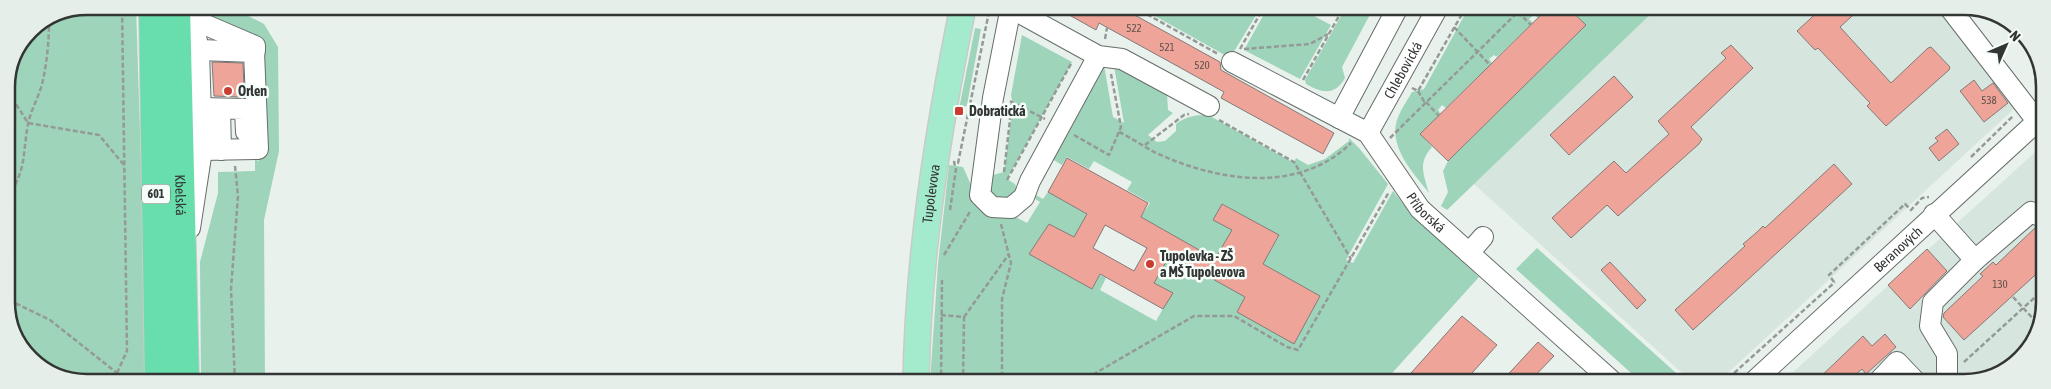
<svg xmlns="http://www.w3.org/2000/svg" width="2051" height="389" viewBox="0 0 2051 389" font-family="'Asap Condensed',sans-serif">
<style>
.built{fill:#d6e6de}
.green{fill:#9ed4ba}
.building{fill:#eea498;stroke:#837a79;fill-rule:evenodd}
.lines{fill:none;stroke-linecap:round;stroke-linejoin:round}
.minor-casing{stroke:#676e6a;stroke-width:22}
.major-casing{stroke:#cacaca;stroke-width:28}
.highway-casing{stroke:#cacaca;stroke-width:30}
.path{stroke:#949a97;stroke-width:2.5;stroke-dasharray:5 2.5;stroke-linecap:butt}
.minor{stroke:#fff;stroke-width:20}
.major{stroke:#a4ebcd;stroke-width:25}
.highway{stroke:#68deac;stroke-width:28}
.poi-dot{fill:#cb3d30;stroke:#f6fefa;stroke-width:2}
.labels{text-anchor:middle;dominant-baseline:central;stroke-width:5;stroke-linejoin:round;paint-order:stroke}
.number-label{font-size:11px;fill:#61514d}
.shield{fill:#f6fefa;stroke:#6d716f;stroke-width:1}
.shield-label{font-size:12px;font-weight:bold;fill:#323534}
.street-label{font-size:14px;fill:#323534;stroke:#f6fefa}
.poi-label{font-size:14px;font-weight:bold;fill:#323534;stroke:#f6fefa;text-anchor:start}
.rim{fill:none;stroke:#323534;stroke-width:2.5}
</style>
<rect width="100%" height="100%" fill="#e8f1ec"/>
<!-- built -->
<g class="built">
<polygon points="1658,7 1937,7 2015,108 1717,383 1693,383 1474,184"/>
<polygon points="2043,145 2044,313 2018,363 1969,383 1781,383"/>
</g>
<!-- green -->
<g class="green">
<polygon points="87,6 136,6 148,382 76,382 33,363 9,323 6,87 30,30"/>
<polygon points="197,6 229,6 264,24 278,47 279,151 264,220 265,382 201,382 200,262 218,193 218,172 255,171 255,159 258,161 265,155 263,55 202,18"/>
<polygon points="1139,7 1261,7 1230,58"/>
<polygon points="1268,7 1297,7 1331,25 1300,79 1244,50"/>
<path d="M 1346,7 L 1374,7 L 1342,67 L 1345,78 C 1335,96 1322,93 1306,84 L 1305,80 Z"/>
<path d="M 1469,7 L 1549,7 L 1538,18 L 1534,15 L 1529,19 L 1533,23 L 1497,57 L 1494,55 L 1489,59 L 1492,63 L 1446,108 L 1442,105 L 1438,110 L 1441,114 L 1421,134 L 1432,147 C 1418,163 1423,173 1429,193 C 1414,174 1391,150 1396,124 C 1398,113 1407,101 1412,92 L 1424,89 Z"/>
<polygon points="1567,7 1658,7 1447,210 1441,206 1448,192 1443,171 1448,161 1586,25"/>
<polygon points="975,28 981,29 967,105 962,110 959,109"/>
<polygon points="1022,35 1072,62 1007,179 1015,184 1017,190 1010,199 998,199 992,194 988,186 993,175 1004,172 1013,105 1011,95"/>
<path d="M 1104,65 L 1113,117 L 1124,123 L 1114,66 L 1167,94 L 1168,110 L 1173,113 L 1148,135 L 1157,142 L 1165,141 L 1176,131 L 1176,124 C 1187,116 1197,114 1210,116 L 1294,163 L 1296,158 L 1308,165 L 1325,159 L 1349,141 L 1349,138 L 1359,148 L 1388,184 L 1346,260 L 1353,263 L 1393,191 L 1412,215 L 1479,277 L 1384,382 L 930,382 L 938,264 L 949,165 L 963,167 L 976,196 L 1027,223 L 1040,202 L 1031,196 L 1036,195 L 1043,199 L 1048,192 L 1087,214 L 1074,237 L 1049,224 L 1029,254 L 1092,289 L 1100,275 L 1106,278 L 1100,290 L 1156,321 L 1172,293 L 1154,283 L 1170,255 L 1245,297 L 1237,312 L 1294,343 L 1320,296 L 1263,264 L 1252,242 L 1270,252 L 1279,236 L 1223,204 L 1214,220 L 1232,230 L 1215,259 L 1141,217 L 1150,203 L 1127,190 L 1132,182 L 1094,161 L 1089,169 L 1067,157 L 1062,165 L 1052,159 Z"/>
<polygon points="1537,248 1686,382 1686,383 1641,382 1516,269"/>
</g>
<!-- building -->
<g class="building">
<polygon points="1055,7 1104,7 1119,15 1122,8 1220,62 1221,70 1334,133 1323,154 1221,98 1224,92 1179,67 1099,23 1096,30"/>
<polygon points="1549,7 1567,7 1586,25 1448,161 1420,134"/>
<polygon points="1823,7 1862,7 1840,27 1891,83 1928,48 1931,47 1950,67 1949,70 1886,126 1867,106 1870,103 1818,48 1815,50 1797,31"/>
<polygon points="1731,45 1753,68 1691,127 1702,139 1699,144 1618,216 1607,205 1571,238 1552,218 1614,161 1626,173 1669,134 1658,121 1726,58 1721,53"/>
<polygon points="212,62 243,63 244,88 239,88 239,97 214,96"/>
<polygon points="1614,76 1633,97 1569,155 1550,135"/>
<polygon points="1974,80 1982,91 1993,83 2008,103 1984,122 1960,91"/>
<polygon points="1947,129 1959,144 1939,161 1929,148 1938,141 1935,138"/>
<path d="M 1067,158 L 1148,203 L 1141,217 L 1215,259 L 1232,230 L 1213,220 L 1222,204 L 1279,235 L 1263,264 L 1320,296 L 1294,344 L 1237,312 L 1245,297 L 1170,255 L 1154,283 L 1173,293 L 1163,309 L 1100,274 L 1092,289 L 1029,254 L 1049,224 L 1074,237 L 1087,214 L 1048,192 ZM 1105,225 L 1147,248 L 1134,271 L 1093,248 Z"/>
<polygon points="1834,164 1852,184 1693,330 1675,310 1745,246 1743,244 1756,233 1763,226 1765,228"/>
<polygon points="2036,227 2044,233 2044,267 1964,340 1943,317 1944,313 1983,276 1980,274 1993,262 1996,265"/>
<polygon points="1927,249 1947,271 1910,309 1888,285"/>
<polygon points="1610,262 1646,300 1637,309 1601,270"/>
<polygon points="1462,316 1497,345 1464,382 1403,382"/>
<polygon points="1885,334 1896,347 1866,374 1862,369 1846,383 1814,383 1863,336 1872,346"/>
<polygon points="1538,342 1554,356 1529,382 1501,382"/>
</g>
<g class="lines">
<defs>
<g id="minor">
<polyline points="189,6 199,50 202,150 190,228"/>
<polyline points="1009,7 1098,56 1122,59 1209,106"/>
<polyline points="1011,7 993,98 980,195 992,207 1011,208 1024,197 1030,181 1098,56"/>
<polyline points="1949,7 2037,121"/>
<polyline points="192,19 255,46 255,51"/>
<polyline points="199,50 254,52 258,149 202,150"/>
<path id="s1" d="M 1232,62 L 1368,133 L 1420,209 L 1613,382"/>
<polyline points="201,108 245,109 246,132"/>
<polyline points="220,109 221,150"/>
<polyline points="1339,118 1398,7"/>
<path id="s2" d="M 1368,133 L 1438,7"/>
<polyline points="1934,214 1975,260 1933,302 1930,326 1947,354 1947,383"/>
<polyline points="1469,253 1483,237"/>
<polyline points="1975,260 2031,212 2044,218"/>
<path id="s3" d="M 1752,383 L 2043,116"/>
<polyline points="1877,383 1897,362 1917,383"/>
</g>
<g id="major">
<path id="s4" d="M 916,382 C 918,256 938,130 963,7"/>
</g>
<g id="highway">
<polyline points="153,6 159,382"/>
<path id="s5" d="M 176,6 L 185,382"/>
</g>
</defs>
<!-- minor casing -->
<use href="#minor" class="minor-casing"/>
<!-- major casing -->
<use href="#major" class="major-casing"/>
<!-- highway casing -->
<use href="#highway" class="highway-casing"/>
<!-- path -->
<g class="path">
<polyline points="1134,7 1218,54"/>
<polyline points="1518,12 1531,25"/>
<polyline points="1115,14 1116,7"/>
<polyline points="1454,27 1490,65"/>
<polyline points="1105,39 1107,28"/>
<polyline points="1240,49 1264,7"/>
<polyline points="1244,49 1310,44 1328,34"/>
<polyline points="1303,80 1344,7"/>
<polyline points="7,84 11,96 28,123 99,135 124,165"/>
<polyline points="1412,88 1418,91 1466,7"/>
<polyline points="1418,91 1425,103"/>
<polyline points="2038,94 2043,90"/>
<polyline points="1010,101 1045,119"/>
<polyline points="1426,102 1439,116"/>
<polyline points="1219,120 1294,162 1351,259"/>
<path d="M 1119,132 C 1134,139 1148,150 1163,156 C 1223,182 1300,193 1351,143"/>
<polyline points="1074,135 1109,155 1121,127 1111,74"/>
<polyline points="1390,138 1523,7"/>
<polyline points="1145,145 1184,115 1189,114"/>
<polyline points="1971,157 2013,116"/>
<polyline points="235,166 238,196 231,289 235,382"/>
<polyline points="1004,172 1012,102"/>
<polyline points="1007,180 1072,62"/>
<path d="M 8,198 C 27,166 22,158 28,124 C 31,109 40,95 43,80 C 47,61 49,41 49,22"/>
<polyline points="950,210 956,169 954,162 958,163 990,7"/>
<polyline points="1001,224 1011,263 1002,299 1002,382"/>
<polyline points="944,255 971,210"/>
<polyline points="1834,282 1829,275 1905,204 1911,210 1922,198 1929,197"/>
<polyline points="2013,297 2038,324"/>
<polyline points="9,300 50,320 117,373 118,382"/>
<polyline points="941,315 964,317 963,382"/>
<polyline points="964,317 1009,254"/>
<polyline points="1964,362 2044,289"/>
<polyline points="117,373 127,351 122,6"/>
<polyline points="941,382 942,280"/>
<polyline points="1080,382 1194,316 1234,316 1287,347 1298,350 1389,192"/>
<polyline points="1723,383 1835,282"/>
</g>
<!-- minor -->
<use href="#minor" class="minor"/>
<!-- major -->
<use href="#major" class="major"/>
<!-- highway -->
<use href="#highway" class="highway"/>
</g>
<!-- markers -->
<g class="poi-dot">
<circle cx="228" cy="91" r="5"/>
<rect x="954" y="106" width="10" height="10" rx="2.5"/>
<circle cx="1150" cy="264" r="5"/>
</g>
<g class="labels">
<!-- number labels -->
<g class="number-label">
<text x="1134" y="28">522</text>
<text x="1167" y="47">521</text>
<text x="1202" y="65">520</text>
<text x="1989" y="100">538</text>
<text x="2000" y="284">130</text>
</g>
<!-- shield labels -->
<rect class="shield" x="142" y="184.5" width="28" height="19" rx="4"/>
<g class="shield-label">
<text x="156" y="194">601</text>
</g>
<!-- street labels -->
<g class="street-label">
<text stroke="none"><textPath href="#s2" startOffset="72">Chlebovická</textPath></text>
<text stroke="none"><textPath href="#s4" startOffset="189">Tupolevova</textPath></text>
<text stroke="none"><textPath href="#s5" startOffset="189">Kbelská</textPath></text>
<text stroke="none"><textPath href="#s1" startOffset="252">Příborská</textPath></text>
<text stroke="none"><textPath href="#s3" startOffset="198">Beranových</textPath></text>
</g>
<!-- poi labels -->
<g class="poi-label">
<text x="238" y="91">Orlen</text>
<text x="969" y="111">Dobratická</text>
<text x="1160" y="256">Tupolevka - ZŠ<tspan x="1160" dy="16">a MŠ Tupolevova</tspan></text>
</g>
</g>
<!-- crop -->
<path d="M0 0H2051V389H0ZM87 15H1964A72 72 0 0 1 2036 87V302A72 72 0 0 1 1964 374H87A72 72 0 0 1 15 302V87A72 72 0 0 1 87 15Z" fill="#e6eeea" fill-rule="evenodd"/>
<path class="rim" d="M87 15H1964A72 72 0 0 1 2036 87V302A72 72 0 0 1 1964 374H87A72 72 0 0 1 15 302V87A72 72 0 0 1 87 15Z"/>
<!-- north arrow -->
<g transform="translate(2006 45) rotate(45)" stroke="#f6fefa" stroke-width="4" paint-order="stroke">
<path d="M0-4L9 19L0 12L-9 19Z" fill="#323534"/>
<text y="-8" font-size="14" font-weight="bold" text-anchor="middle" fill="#323534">N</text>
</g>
</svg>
